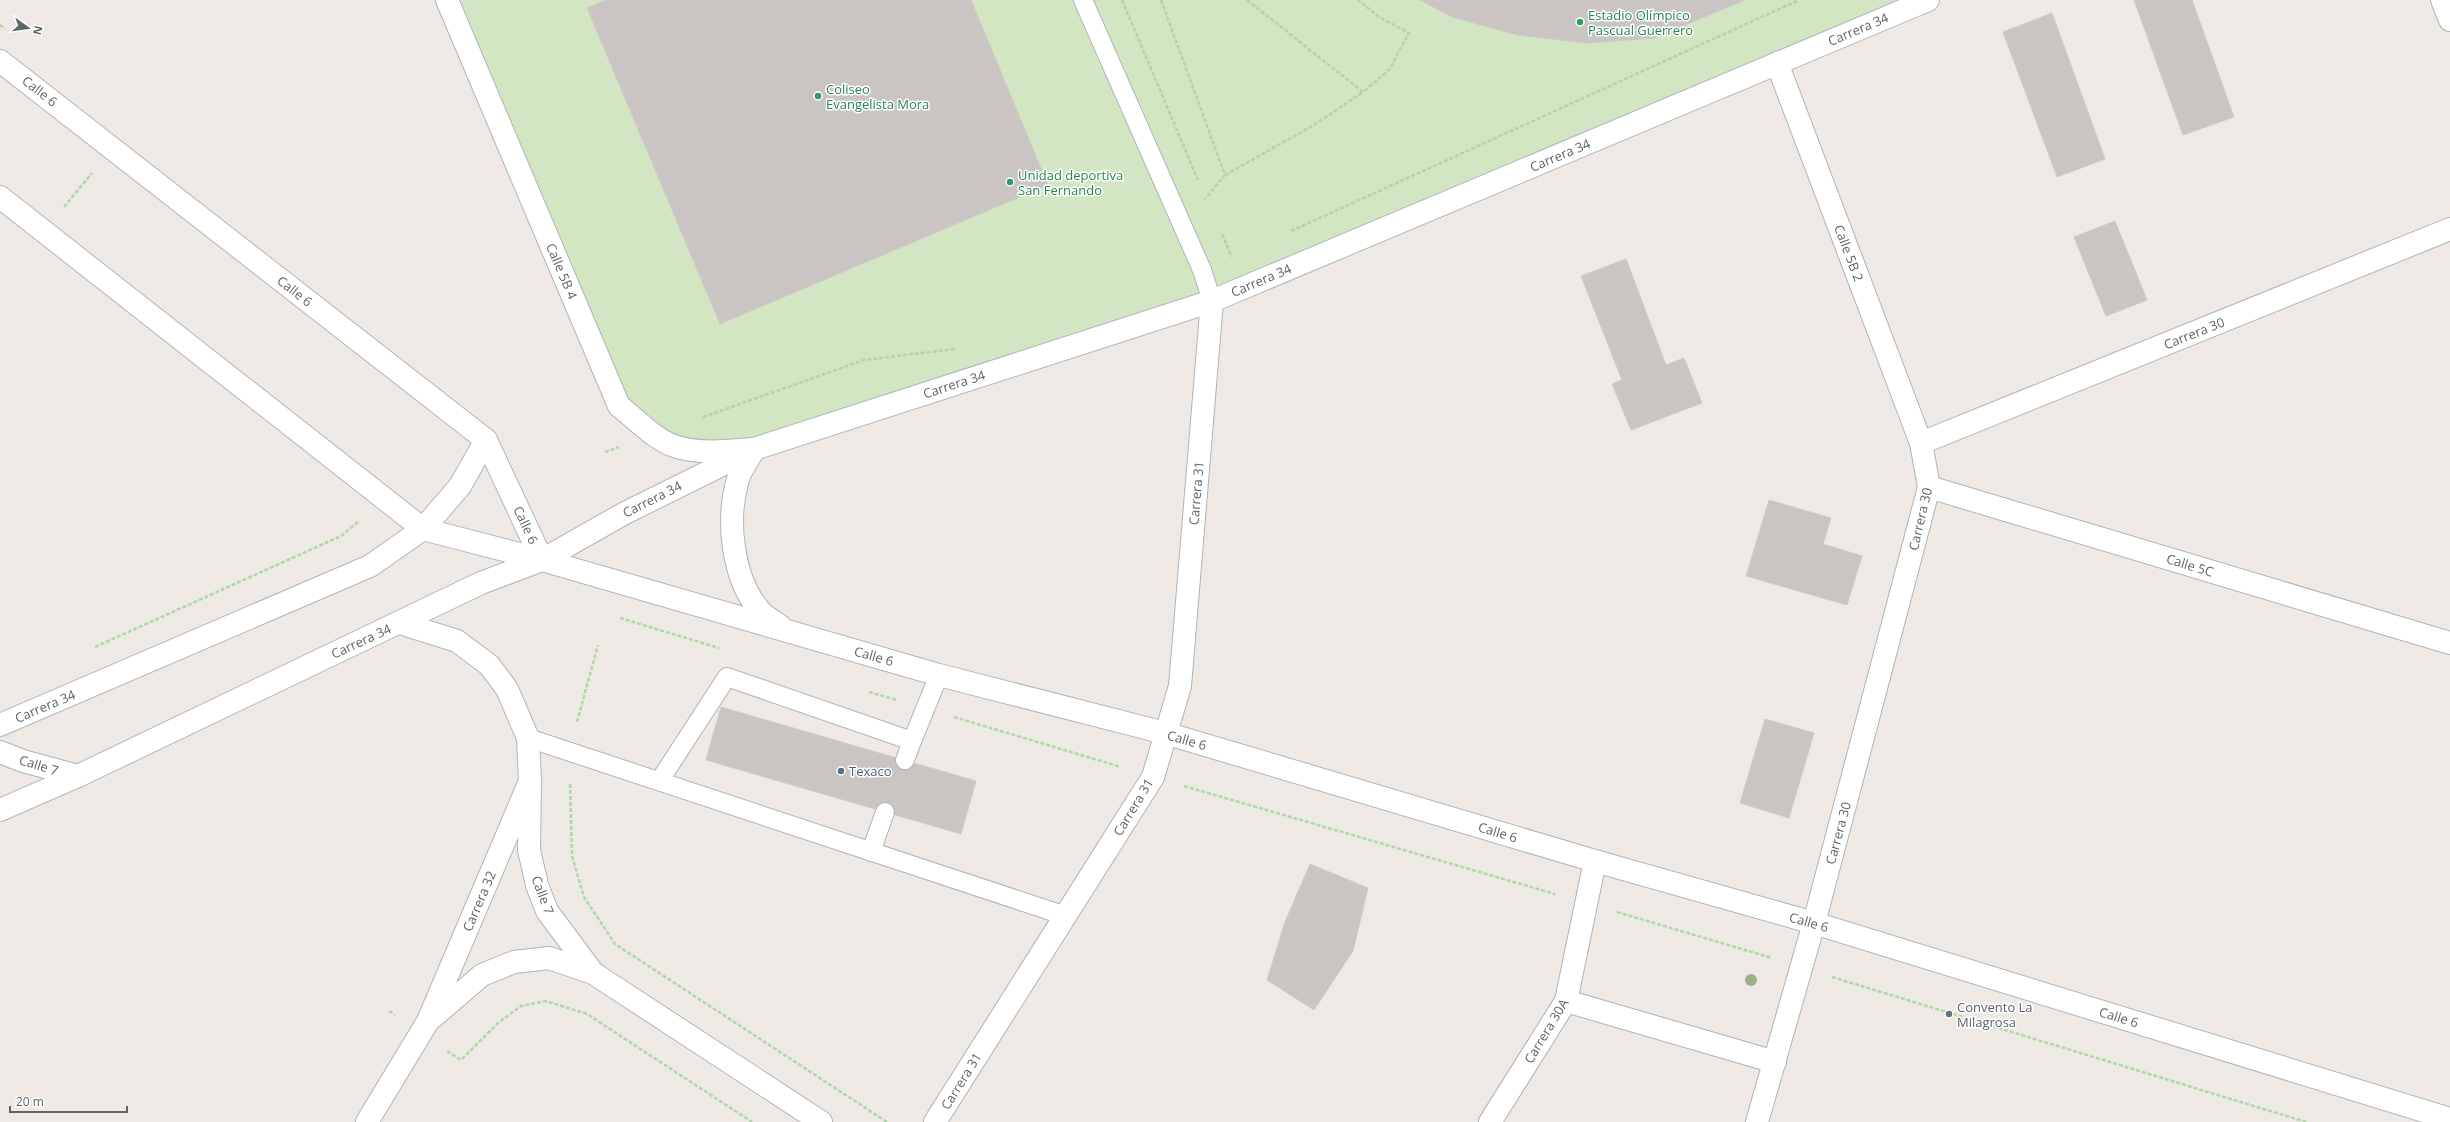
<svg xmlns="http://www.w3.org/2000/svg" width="2450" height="1122" viewBox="0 0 2450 1122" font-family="'Open Sans',sans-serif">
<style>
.pitch{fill:#d2e6c3}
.building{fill:#cac4c3;stroke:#d4c8c4}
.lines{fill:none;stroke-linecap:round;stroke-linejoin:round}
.lane-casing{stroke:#aeb4b5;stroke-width:20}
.street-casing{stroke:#aeb4b5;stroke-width:24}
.secondary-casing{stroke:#b0b6b8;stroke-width:24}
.path{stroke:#afd7a7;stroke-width:2.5;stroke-dasharray:4 2;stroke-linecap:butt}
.lane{stroke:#fff;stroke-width:18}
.street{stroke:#fff;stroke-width:22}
.secondary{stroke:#fff;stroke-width:22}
.tree{fill:#9ab086}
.leisure-dot{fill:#2e9e5b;stroke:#fff;stroke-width:1.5}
.service-dot{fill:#5c6f8a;stroke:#fff;stroke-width:1.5}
.worship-dot{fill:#6b7280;stroke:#fff;stroke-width:1.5}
.labels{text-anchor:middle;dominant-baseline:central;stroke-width:3;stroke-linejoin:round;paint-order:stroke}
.leisure-label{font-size:13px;fill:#27864d;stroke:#fff;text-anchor:start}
.street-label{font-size:13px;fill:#5d6566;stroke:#fff}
.service-label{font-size:13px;fill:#4e5e75;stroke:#fff;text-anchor:start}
.worship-label{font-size:13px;fill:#5b616d;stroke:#fff;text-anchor:start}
</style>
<rect width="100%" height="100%" fill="#efe9e6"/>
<!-- pitch -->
<polygon class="pitch" points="447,0 1928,0 1212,301 754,449 676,447 619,406"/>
<!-- building -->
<g class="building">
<polygon points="606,0 971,0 1048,185 720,324 587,8"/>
<polygon points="1420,0 1745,0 1654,38 1587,43 1517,35 1452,17"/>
<polygon points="2134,0 2192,0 2234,117 2183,135"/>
<polygon points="2052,13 2105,159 2057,177 2003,32"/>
<polygon points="2115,221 2147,300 2106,316 2074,237"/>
<polygon points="1626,259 1666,365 1684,358 1702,403 1631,430 1612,384 1622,380 1581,276"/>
<polygon points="1769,500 1831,518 1823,544 1862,556 1847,605 1746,576"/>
<polygon points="721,707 976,781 961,834 706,760"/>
<polygon points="1765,719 1814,733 1789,818 1740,803"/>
<polygon points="1310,864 1368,888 1353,951 1314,1010 1267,980 1285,922"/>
</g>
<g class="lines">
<defs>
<g id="lane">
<polyline points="1083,0 1202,270 1212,301"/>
<polyline points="528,738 1066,916"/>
<polyline points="912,741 939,675"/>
<polyline points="660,780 727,677 912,741 905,760"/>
<polyline points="871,852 885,812"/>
</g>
<g id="street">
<path d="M 447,0 L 619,406 C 636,419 656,441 677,447 C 702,454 728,451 754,449"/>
<polyline points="2442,0 2450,20"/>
<polyline points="1921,443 2450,229"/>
<polyline points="1929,487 2450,643"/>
<polyline points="0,752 23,761 78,776"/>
<polyline points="1566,1001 1775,1062"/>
<polyline points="433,1017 482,975 514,962 549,958 593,973"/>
<polyline points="367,1122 428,1021 530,781"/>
<polyline points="935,1122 1153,777 1180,686 1212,301"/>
<polyline points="1490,1122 1566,1001 1595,861"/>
<polyline points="1757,1122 1814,923 1929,487 1921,443 1777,63"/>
</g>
<g id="secondary">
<polyline points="0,61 486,440 542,560"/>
<polyline points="0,197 423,529 542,560 939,675 1165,733 1595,861 1814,923 2450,1119"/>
<path d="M 754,449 C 749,459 741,469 738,479 C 726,520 732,578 760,611 C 765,617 774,621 780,626"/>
<polyline points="400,623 457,641 489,665 507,689 528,738 530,781 529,850 537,885 547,911 593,973 821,1122"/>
<polyline points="0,725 370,566 423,529 460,486 486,440"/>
<polyline points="0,810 78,776 481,583 542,560 625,513 754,449 1212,301 1928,0"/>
</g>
</defs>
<!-- lane casing -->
<use href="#lane" class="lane-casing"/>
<!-- street casing -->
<use href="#street" class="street-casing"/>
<!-- secondary casing -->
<use href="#secondary" class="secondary-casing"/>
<!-- path -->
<g class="path">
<polyline points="1122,0 1198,180"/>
<polyline points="1161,0 1225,175 1205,199"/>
<polyline points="1247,0 1363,92 1389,70 1409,33 1379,17 1358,0"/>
<polyline points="0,25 5,29"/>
<polyline points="1225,175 1314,125 1363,92"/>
<polyline points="64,207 92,173"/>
<polyline points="1291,231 1799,0"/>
<polyline points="1222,234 1232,257"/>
<polyline points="703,417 864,360 955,349"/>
<polyline points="605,452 619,447"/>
<polyline points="620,618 719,648"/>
<polyline points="95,647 341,536 359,521"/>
<polyline points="869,692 897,700"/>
<polyline points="954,717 1121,767"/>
<polyline points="577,722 598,645"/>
<polyline points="570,784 572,856 584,897 615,944 887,1122"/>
<polyline points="1184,786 1555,894"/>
<polyline points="1617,912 1772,958"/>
<polyline points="1832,977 2306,1122"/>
<polyline points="389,1011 395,1015"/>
<polyline points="447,1051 461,1060 498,1023 521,1006 546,1001 587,1014 752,1122"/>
</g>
<!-- lane -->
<use href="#lane" class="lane"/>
<!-- street -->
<use href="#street" class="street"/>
<!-- secondary -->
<use href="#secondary" class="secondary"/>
</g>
<!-- trees -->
<circle class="tree" cx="1751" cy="980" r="6"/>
<!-- markers -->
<g class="leisure-dot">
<circle cx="1580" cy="22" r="4"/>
<circle cx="818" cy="96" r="4"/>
<circle cx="1010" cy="182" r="4"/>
</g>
<circle class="service-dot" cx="841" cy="771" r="4"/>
<circle class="worship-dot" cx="1949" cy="1014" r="4"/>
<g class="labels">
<!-- leisure labels -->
<g class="leisure-label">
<text x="1588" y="15">Estadio Olímpico<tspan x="1588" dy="15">Pascual Guerrero</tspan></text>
<text x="826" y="89">Coliseo<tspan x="826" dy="15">Evangelista Mora</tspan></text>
<text x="1018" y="175">Unidad deportiva<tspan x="1018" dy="15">San Fernando</tspan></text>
</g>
<!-- street labels -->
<g class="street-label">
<text transform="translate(1858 29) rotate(-23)">Carrera 34</text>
<text transform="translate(40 91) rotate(38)">Calle 6</text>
<text transform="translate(1560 155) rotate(-23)">Carrera 34</text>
<text transform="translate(1849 253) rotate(69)">Calle 5B 2</text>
<text transform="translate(562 271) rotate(67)">Calle 5B 4</text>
<text transform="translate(1261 280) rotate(-23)">Carrera 34</text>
<text transform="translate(295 291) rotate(38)">Calle 6</text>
<text transform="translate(2194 333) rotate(-22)">Carrera 30</text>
<text transform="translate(954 384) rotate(-18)">Carrera 34</text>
<text transform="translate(1196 493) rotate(-85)">Carrera 31</text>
<text transform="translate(652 499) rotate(-27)">Carrera 34</text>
<text transform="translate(1920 519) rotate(-77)">Carrera 30</text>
<text transform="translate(526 525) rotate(65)">Calle 6</text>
<text transform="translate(2190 565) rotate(17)">Calle 5C</text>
<text transform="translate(361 641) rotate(-25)">Carrera 34</text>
<text transform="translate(874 656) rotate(16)">Calle 6</text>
<text transform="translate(45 706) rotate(-23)">Carrera 34</text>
<text transform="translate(1187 740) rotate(16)">Calle 6</text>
<text transform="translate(39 765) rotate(17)">Calle 7</text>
<text transform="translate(1133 807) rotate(-59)">Carrera 31</text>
<text transform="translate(1498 832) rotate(17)">Calle 6</text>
<text transform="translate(1838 833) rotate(-75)">Carrera 30</text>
<text transform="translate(543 895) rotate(69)">Calle 7</text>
<text transform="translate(479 901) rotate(-67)">Carrera 32</text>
<text transform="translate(1809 922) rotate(16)">Calle 6</text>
<text transform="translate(2119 1017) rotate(17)">Calle 6</text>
<text transform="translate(1546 1031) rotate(-59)">Carrera 30A</text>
<text transform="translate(961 1081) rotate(-58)">Carrera 31</text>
</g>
<!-- service labels -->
<g class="service-label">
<text x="849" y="771">Texaco</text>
</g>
<!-- worship labels -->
<g class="worship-label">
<text x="1957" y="1007">Convento La<tspan x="1957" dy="15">Milagrosa</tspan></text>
</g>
</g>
<!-- north arrow -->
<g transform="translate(28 28) rotate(104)" stroke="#ffffff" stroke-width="3" paint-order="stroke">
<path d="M0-3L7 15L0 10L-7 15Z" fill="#5d6566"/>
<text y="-6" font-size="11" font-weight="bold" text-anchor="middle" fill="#5d6566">N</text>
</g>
<!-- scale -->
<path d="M10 1106v6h117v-6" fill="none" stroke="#5d6566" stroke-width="2"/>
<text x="16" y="1106" font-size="12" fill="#5d6566" stroke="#ffffff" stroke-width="3" paint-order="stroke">20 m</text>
</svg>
